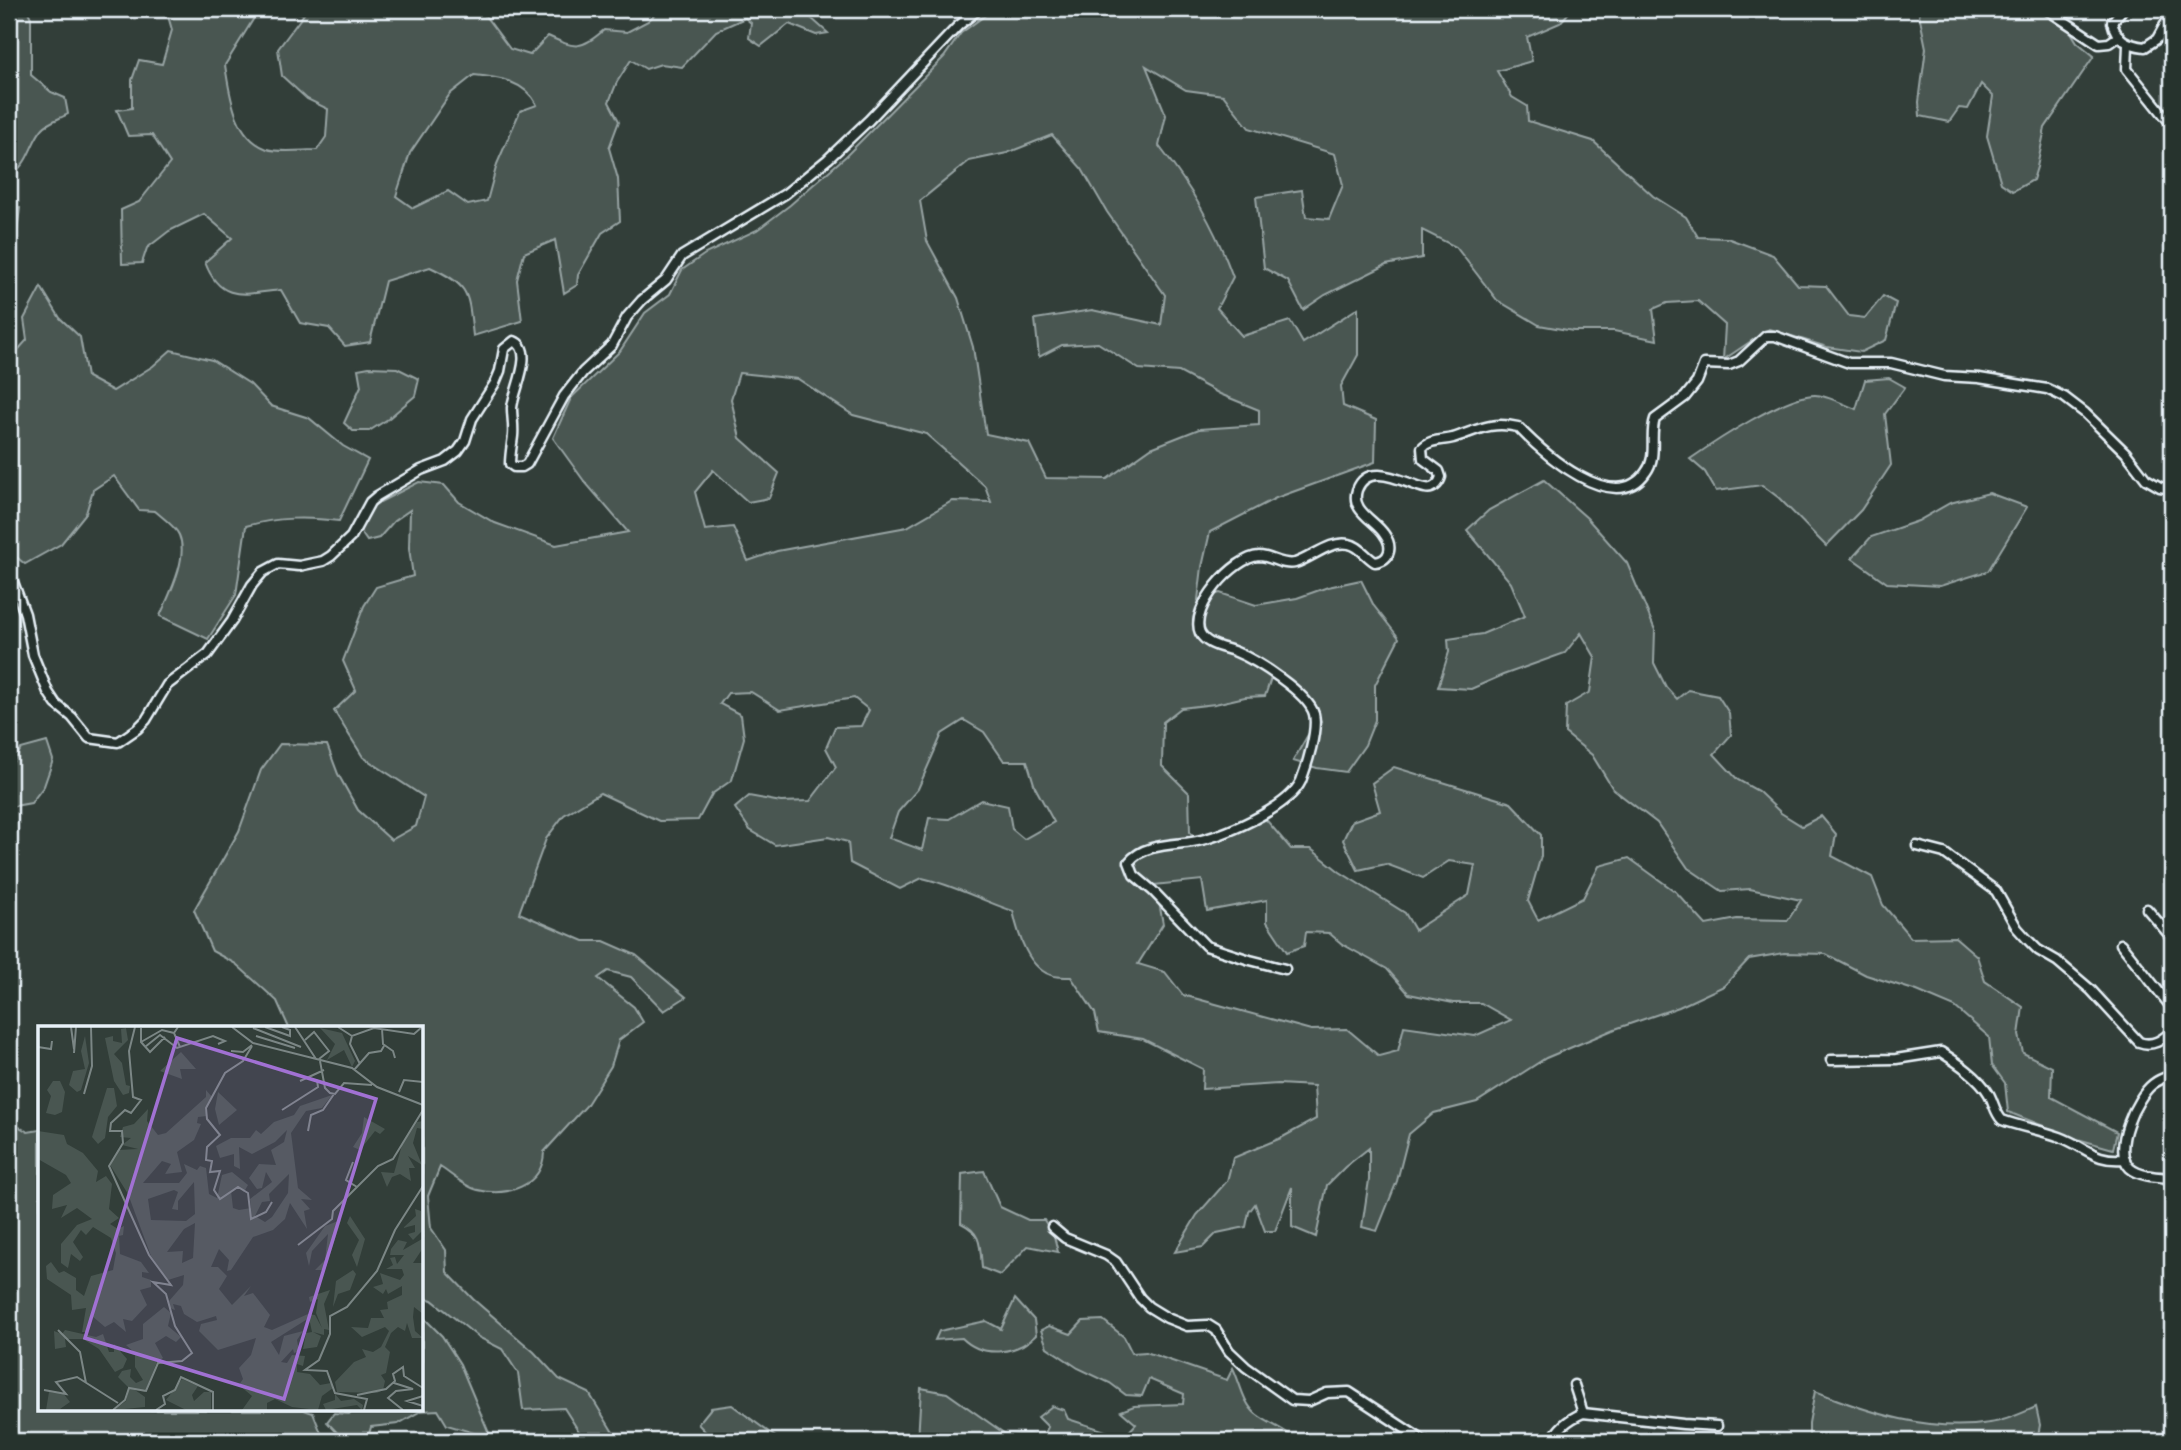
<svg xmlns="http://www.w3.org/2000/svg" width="2181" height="1450" viewBox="0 0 2181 1450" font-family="'Gochi Hand',sans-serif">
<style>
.green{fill:#495651;stroke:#98a4a4;stroke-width:2;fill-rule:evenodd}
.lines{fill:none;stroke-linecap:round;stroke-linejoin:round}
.minor-casing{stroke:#e8f1f8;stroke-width:13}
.minor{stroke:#26332d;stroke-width:8}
.inset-road{fill:none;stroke:#7b8685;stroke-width:2}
.view{fill:#a171d3;fill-opacity:0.15;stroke:#a171d3;stroke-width:3.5}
.inset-edge{fill:none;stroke:#e8f1f8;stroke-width:3.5}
</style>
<rect width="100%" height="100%" fill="#323e39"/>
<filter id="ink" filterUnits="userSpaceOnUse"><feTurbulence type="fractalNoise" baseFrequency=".0143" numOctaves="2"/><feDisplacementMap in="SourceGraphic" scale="14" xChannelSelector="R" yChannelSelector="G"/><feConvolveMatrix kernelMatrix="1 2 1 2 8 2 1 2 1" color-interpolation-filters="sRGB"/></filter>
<g filter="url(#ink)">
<!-- green -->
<g class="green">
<path d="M 9,9 L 27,9 L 31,18 L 31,75 L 51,92 L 65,98 L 68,114 C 61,118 48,122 43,128 C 30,142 29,168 9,174 Z"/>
<path d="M 166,9 L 480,9 L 510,49 L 530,55 L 548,36 C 576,49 580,50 604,30 L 627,32 L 648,21 L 660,9 L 801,9 L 828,33 L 816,35 L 789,24 L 761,46 L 749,38 L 751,23 L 745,18 L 716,31 L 682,67 L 661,64 L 646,69 L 631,60 L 617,82 L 609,102 L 619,121 L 609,148 L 618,179 L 620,221 L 602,233 L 578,275 L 577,285 L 564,293 L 555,240 L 524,253 L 517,280 L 522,321 L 473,336 C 468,293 471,286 430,267 L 385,281 L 370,342 L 345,346 L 329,328 L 300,323 L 281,290 C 244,294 220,303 205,262 L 232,238 L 204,214 L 169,231 L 147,248 L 142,263 L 122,264 L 121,210 L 139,202 L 170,163 L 152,135 L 128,136 L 117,110 L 132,108 L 132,80 L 139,60 L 162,64 L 172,30 ZM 282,9 L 304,14 L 278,49 L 282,76 L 307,99 L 328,109 L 326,137 L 317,150 C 304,150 278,153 267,149 C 234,137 230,95 225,65 L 254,18 ZM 474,75 C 498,77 525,81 537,105 L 520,111 L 497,164 L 487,201 L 468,205 L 448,191 L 413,208 L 396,196 L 410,153 L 450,94 Z"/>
<path d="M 994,9 L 1572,9 L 1560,23 L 1527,37 L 1532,61 L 1497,71 L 1512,97 L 1527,106 L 1528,121 L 1593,141 L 1653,196 L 1686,217 L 1698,237 L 1727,238 L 1773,255 L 1798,285 L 1826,286 L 1849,316 L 1865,318 L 1883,296 L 1896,303 L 1886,340 L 1861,352 L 1827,347 L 1769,329 L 1723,360 L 1725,325 L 1698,301 L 1667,303 L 1653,309 L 1657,340 L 1614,331 L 1573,331 L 1539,325 L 1497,300 L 1456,247 L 1422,230 L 1422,258 L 1386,265 L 1325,295 L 1303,310 L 1288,281 L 1264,268 L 1256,197 L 1302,190 L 1306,217 L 1329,219 L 1343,185 L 1335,154 L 1249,128 L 1223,95 L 1186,90 L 1146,66 L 1166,115 L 1159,146 C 1192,189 1214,225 1233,277 L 1217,308 L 1242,336 L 1290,321 L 1303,343 L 1358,308 L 1358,355 L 1341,386 L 1343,406 L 1376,420 L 1375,462 L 1276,498 L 1210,532 L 1202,567 L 1198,600 L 1220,593 L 1256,605 L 1297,598 L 1328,587 L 1361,580 L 1374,606 L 1399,638 L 1375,685 L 1375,720 L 1365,745 L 1346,772 L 1317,768 L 1293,761 L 1313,726 L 1321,721 C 1313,696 1295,684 1273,672 L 1265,696 L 1245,697 L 1215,704 L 1181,708 L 1163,722 L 1162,766 L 1189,793 L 1190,832 L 1201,844 L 1228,836 L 1263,816 L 1291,849 L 1311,849 L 1340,872 L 1405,913 L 1415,930 L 1469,895 L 1475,865 L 1449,861 L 1423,878 L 1386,864 L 1358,870 L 1343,840 L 1352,821 L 1380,811 L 1372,783 L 1394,767 L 1511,803 L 1541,835 L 1541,856 L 1528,901 L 1538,920 L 1583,898 L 1599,866 L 1629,858 L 1676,892 L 1706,925 L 1737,919 L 1788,920 L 1801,900 L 1750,889 L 1722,891 L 1688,868 L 1657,823 L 1613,789 L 1592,755 L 1565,733 L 1566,706 L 1590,692 L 1595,657 L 1581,633 L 1565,653 L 1503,675 L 1471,689 L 1438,687 L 1449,652 L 1448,639 L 1482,634 L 1525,616 L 1511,583 L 1467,530 L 1489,510 L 1544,480 L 1587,518 L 1627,563 L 1655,630 L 1654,663 L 1666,687 L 1677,699 L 1688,690 L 1718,696 L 1729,713 L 1731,735 L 1714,754 L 1738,780 L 1758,791 L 1781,813 L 1802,826 L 1821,816 L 1836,834 L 1832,856 L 1872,877 L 1883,905 L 1911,938 L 1955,937 L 1977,956 L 1985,981 L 2023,1007 L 2019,1035 L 2023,1053 L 2052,1067 L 2051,1097 L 2117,1132 L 2113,1149 L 2074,1138 L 2008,1112 L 2005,1083 L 1992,1065 L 1989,1037 L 1955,1007 L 1917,991 L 1866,975 L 1826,954 L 1784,953 L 1749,959 L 1724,986 L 1679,1007 L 1615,1029 L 1546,1058 L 1477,1102 L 1434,1113 L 1409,1134 L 1397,1181 L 1377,1231 L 1362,1227 L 1369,1180 L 1369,1148 L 1345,1167 L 1327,1185 L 1316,1237 L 1292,1227 L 1292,1187 L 1275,1231 L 1265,1231 L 1255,1204 L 1249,1212 L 1246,1227 L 1217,1233 L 1203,1247 L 1175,1252 L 1197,1215 L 1227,1181 L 1233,1158 L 1281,1138 L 1316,1119 L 1314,1086 L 1278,1084 L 1202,1089 L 1203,1069 L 1143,1039 L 1099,1032 L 1095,1013 L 1071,977 C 1066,977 1059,977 1054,976 C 1028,970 1018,934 1013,911 C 982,901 954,885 922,878 L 900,889 L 850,863 L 848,842 L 828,837 L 775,845 L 750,830 L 735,808 L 749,796 L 781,802 L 810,801 L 836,767 L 826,748 L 835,727 L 861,726 L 869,710 L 854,698 L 780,710 L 751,692 L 728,693 L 720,704 L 741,715 L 744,738 L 732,780 L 712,794 L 698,820 L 659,821 L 600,793 L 564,815 L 546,839 L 519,913 L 584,941 L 604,941 L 636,955 L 686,997 L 664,1011 L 631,977 L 608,971 L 598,978 L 634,1007 L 643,1022 L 619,1040 L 611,1066 L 586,1106 L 544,1152 C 543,1186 507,1197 478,1190 C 465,1187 451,1174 440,1167 L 428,1196 L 431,1228 L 446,1250 L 447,1272 L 473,1299 L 534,1352 L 559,1379 L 589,1393 L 614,1434 L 614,1441 L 585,1441 L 564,1408 L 523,1410 L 518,1373 L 502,1349 L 478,1337 L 432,1300 L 422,1297 L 422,1028 L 289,1028 L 277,1001 L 236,964 L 212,951 L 194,910 L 239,831 L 261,770 L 280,744 L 327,745 L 338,774 L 358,810 L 391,840 L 416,826 L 424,797 L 363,757 L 334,711 L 356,690 L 343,661 L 364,606 L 376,587 L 413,576 L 409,548 L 410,510 L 394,521 L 379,538 L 367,541 L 360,531 L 374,505 L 419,482 L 444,485 L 459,502 L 495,523 L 556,545 L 628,532 L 584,481 L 553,438 L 571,398 L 620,351 L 645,313 L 670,294 L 682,270 L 705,254 L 757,230 L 790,205 L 846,156 L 944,57 L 961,33 ZM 1052,135 L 1082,169 L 1107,212 L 1165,295 L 1161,325 L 1092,310 L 1035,319 L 1039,357 L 1062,345 L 1098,343 L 1139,369 L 1179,372 L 1220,394 L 1259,410 L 1259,425 L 1199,429 L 1151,448 L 1107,479 L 1046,478 L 1029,443 L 986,434 L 973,347 L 958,298 L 927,241 L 920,201 L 969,161 L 1007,153 ZM 739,373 L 798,379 L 853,415 L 926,434 L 985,486 L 991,502 L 952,501 L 907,527 L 777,551 L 748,561 L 733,527 L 705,530 L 695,492 L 713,470 L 748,502 L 769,498 L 779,473 L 740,438 L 731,399 ZM 964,720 L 984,732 L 1004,761 L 1027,761 L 1035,787 L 1054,822 L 1024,839 L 1012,829 L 1008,806 L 981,800 L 949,819 L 929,818 L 922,850 L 889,838 L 898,812 L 918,789 L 942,734 ZM 1135,871 L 1154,885 L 1202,880 L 1207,911 L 1267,900 L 1267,922 L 1287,952 L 1304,946 L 1306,932 L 1329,933 L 1342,944 L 1387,969 L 1409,994 L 1453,1003 L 1481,1003 L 1511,1020 L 1475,1036 L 1404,1026 L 1398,1051 L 1379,1056 L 1347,1029 L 1311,1030 L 1183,995 L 1165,972 L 1138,964 L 1163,924 L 1159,902 Z"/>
<polygon points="1918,9 2034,9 2067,26 2077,42 2094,56 2045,128 2037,167 2033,180 2013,191 2001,183 1987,136 1993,96 1981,84 1968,109 1959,108 1949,122 1920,116 1919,102 1926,48"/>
<polygon points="9,206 20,208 16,239 9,244"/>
<path d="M 41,287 L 60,318 L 80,337 L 87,377 L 113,391 L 153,366 L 171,350 L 212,360 L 250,384 L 271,406 L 309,418 L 343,446 L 368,460 L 339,521 C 307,517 278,517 246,526 L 236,595 L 208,639 L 160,616 C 169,595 189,557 179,535 C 175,526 162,517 155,511 L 139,510 L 114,476 L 93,490 L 86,513 L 61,544 L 25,564 L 9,551 L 9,360 L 27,340 L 24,319 Z"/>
<polygon points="369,367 397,368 419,379 415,396 388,419 369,431 353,431 344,423 361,386 358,369"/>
<path d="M 1889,378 L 1905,387 L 1885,414 L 1891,465 L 1861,510 L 1826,546 L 1779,498 L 1762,485 L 1716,491 L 1705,472 L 1690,459 C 1716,441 1785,395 1815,395 C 1827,395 1844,405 1856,409 L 1865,380 Z"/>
<polygon points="1989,493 2027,507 1988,571 1940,586 1887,583 1852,558 1871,537 1918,521 1950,503"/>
<polygon points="47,742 53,760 44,786 31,803 9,807 9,769 21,749"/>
<polygon points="9,1121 28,1132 40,1130 40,1410 304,1410 313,1413 323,1438 321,1441 9,1441"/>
<path d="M 984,1171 L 1000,1207 L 1028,1220 L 1044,1220 L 1054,1236 L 1058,1252 L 1028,1246 L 1000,1275 L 982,1268 C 980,1246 982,1233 961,1223 L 962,1174 Z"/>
<path d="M 1015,1299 L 1034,1320 L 1036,1335 C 1016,1355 982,1358 962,1338 L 935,1340 L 939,1331 L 986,1321 L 1001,1329 Z"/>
<polygon points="422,1316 442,1336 460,1364 491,1438 447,1425 438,1410 421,1411 398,1424 371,1427 367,1441 345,1441 327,1422 334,1413 349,1414 353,1410 422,1410"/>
<path d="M 1103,1320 L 1124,1337 L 1132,1353 L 1146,1352 L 1227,1380 L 1233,1368 C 1240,1382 1243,1403 1256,1414 C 1269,1424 1285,1429 1298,1441 L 1224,1441 L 1223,1439 L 1216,1441 L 918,1441 L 921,1388 L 947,1393 L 1008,1436 L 1028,1434 L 1043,1437 L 1048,1427 L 1038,1417 L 1052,1406 L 1064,1410 L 1068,1419 L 1124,1437 L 1136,1424 L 1121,1411 L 1134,1406 L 1183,1404 L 1184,1394 L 1149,1379 L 1142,1396 L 1126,1395 L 1110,1383 L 1078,1368 L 1047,1347 L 1041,1330 L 1049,1326 L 1071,1334 L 1083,1321 Z"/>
<path d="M 1815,1391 C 1870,1413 1930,1433 1990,1423 C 2006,1421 2022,1413 2036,1407 L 2040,1425 L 2037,1441 L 1809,1441 L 1809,1423 Z"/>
<polygon points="732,1405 781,1441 714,1441 698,1424 711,1408"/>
</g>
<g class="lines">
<defs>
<g id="minor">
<polyline points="2046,9 2099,44 2109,43 2119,36"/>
<path d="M 2123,9 L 2112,22 C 2116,40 2128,45 2145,47 L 2157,39 L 2172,12"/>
<polyline points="2128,45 2127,69 2172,125"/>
<path d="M 9,571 L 25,614 L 33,655 L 48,692 L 56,704 L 72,717 L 89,738 L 118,742 L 137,729 L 146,720 L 167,685 L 208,654 L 232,621 L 252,585 L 263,572 L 278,564 L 299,566 L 323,561 L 331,556 L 351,537 L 370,502 L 377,496 L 421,470 L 445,461 L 458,451 L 465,441 L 472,419 L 495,383 L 500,371 L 504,349 L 514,341 C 536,350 513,391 512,408 C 512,417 514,426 513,436 C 512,445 510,454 510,464 L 514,467 L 522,467 L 527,464 L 564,396 L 583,372 L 612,345 L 627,317 L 642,300 L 666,280 L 682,256 L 785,194 L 828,159 L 869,120 L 958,26 L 979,9"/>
<path d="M 1917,846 L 1944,853 L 1996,891 L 2017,928 L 2027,939 L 2038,950 L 2057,961 L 2091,990 L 2139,1042 C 2153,1047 2162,1040 2172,1031"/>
<polyline points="2147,909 2172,938"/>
<polyline points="2121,944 2172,1008"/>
<path d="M 1285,969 L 1250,960 L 1206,946 L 1153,891 L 1134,875 L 1129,862 C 1143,844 1172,845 1192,842 C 1221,837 1288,809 1301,781 C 1307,765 1318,730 1314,714 C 1308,693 1256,660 1236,652 C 1224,647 1207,646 1200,633 C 1189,608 1234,557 1259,556 C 1271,556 1282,566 1295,563 C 1312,558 1330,540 1349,544 C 1360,546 1366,557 1375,562 C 1391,560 1393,546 1384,534 C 1375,520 1350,511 1357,490 C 1368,459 1408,485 1425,488 C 1433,490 1439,484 1441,477 L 1439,471 L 1423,459 L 1422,448 C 1430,439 1441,441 1453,438 C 1478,430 1490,421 1518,427 C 1542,452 1615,518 1646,472 C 1658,456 1649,436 1655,419 L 1685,397 L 1697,382 L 1704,364 L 1729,365 L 1739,361 L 1766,336 L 1775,336 L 1849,363 L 1891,363 L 1944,376 L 1979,378 L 2047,389 L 2064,397 L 2085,413 L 2126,453 L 2146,479 L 2160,487 L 2172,489"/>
<path d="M 1831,1060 L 1896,1059 L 1941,1052 C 1958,1063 1979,1077 1989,1094 C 1994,1103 1995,1113 2002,1120 C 2021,1127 2041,1130 2060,1137 C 2087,1147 2094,1162 2125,1159"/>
<path d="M 2172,1075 C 2166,1077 2158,1080 2153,1084 C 2136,1097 2111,1150 2130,1168 C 2140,1177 2159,1177 2172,1178"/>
<polyline points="1052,1227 1065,1238 1106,1255 1116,1262 1140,1298 1149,1307 1167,1318 1187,1326 1208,1325 1216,1330 1229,1351 1246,1367 1292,1400 1309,1401 1327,1393 1349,1392 1424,1441"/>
<polyline points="1574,1385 1583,1413"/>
<path d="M 1552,1441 C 1558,1427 1569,1419 1583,1413 L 1683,1424 L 1717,1426"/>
</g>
</defs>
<!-- minor casing -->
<use href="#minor" class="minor-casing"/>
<!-- minor -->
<use href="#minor" class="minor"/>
</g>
</g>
<!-- overview -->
<g transform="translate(38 1026)">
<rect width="385" height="385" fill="#323e39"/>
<path d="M 88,2 L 90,14 L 76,28 L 84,37 L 88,59 L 92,60 L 91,67 L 85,69 L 76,55 L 67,12 L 75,10 L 75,15 L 84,17 L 83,3 ZM 282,2 L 304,7 L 317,35 L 314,41 L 306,24 L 289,34 L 297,18 ZM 47,10 L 51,37 L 43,64 L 39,66 L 31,59 L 35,45 L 47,43 L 43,25 ZM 143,26 L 158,43 L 142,43 L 144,53 L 122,45 ZM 15,55 L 22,55 L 27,66 L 24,86 L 17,89 L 8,87 L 13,70 L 9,64 ZM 69,62 L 76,62 L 79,80 L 70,91 L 67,112 L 60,118 L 54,111 ZM 168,64 L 174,71 L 167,82 L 169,90 L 160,91 L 159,97 L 163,98 L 156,114 L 139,126 L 144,146 L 127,148 L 133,138 L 124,135 L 105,157 L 141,157 L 149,147 L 146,138 L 159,144 L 162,140 L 168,142 L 171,168 L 179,172 L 184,149 L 194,146 L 210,159 L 206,166 L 201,161 L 193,165 L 195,182 L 201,184 L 213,182 L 212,173 L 234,156 L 228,146 L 224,162 L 219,163 L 211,152 L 221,138 L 238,139 L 233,124 L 246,116 L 249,104 L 237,116 L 214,128 L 201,121 L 202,143 L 196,140 L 196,128 L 182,132 L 178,120 L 193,112 L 212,112 L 218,104 L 223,108 L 236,96 L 256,89 L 262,80 L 294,69 L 284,82 L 268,85 L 253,107 L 260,162 L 274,174 L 263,173 L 272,183 L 266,185 L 269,203 L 252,177 L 247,193 L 235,204 L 215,211 L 193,244 L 189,245 L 191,234 L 181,223 L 173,241 L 180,241 L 189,250 L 181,263 L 194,279 L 213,260 L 206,270 L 215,267 L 232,289 L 226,301 L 234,304 L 270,288 L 277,289 L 284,302 L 278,287 L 280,273 L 272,276 L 271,271 L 292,264 L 286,278 L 291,304 L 286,303 L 286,309 L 275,306 L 283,310 L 279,321 L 265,323 L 268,307 L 274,306 L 271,292 L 233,316 L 241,329 L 246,310 L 265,305 L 259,314 L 261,325 L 256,327 L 255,323 L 243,336 L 249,337 L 254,329 L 267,330 L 265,340 L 259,338 L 259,346 L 272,348 L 282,359 L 293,357 L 295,362 L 284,370 L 280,384 L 254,381 L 237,373 L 229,377 L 229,384 L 204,384 L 214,370 L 201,359 L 205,353 L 201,342 L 213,329 L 218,312 L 180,324 L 161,305 L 163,298 L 179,294 L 178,290 L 159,296 L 146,288 L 143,280 L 135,278 L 137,284 L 132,282 L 131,275 L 145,259 L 146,249 L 130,254 L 113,230 L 90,168 L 72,139 L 80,124 L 100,123 L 84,119 L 93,112 L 82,111 L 85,101 L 96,98 L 110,83 L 109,95 L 120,109 L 128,107 L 168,71 ZM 251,148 L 250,167 L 234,191 L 227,196 L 217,190 L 224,176 L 232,175 L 231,168 ZM 156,156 L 157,188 L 148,195 L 113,194 L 110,173 L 136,164 L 140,166 L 134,183 L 140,184 L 140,175 ZM 157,197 L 155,232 L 144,237 L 145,225 L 129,226 L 146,203 ZM 180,66 L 199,84 L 181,99 L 177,83 ZM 326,91 L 347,103 L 342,108 L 337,105 L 322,124 L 315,121 L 324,107 ZM 385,95 L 385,103 L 379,102 L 375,117 L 384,139 L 370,130 L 377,142 L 371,142 L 373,155 L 362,148 L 354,151 L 349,161 L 343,146 L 356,147 L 364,119 L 379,96 ZM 0,105 L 26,109 L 29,118 L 45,127 L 60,145 L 58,156 L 68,150 L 74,158 L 71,183 L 81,192 L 72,198 L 80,203 L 86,200 L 85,209 L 81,210 L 82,228 L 103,236 L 111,247 L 104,246 L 104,251 L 113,254 L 113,261 L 102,264 L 109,279 L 94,295 L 85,293 L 88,306 L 76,296 L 67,301 L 54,290 L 49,306 L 44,306 L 48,282 L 34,284 L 33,269 L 9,253 L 8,240 L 13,236 L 21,247 L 26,245 L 38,252 L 38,264 L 46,270 L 53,250 L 75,244 L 78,227 L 73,212 L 55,201 L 48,209 L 43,204 L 35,216 L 45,231 L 42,235 L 33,228 L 30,242 L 23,237 L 23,218 L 39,199 L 54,193 L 39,182 L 23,192 L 29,179 L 14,183 L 15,169 L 33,157 L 28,149 L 0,133 ZM 377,183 L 383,185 L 385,204 L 375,214 L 370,208 L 377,206 L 377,199 L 365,202 L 378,190 ZM 312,190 L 327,213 L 319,241 L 314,229 L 321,214 L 309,197 ZM 303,194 L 287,244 L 277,244 L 287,234 L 290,208 L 274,225 L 271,240 L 268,227 L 287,200 ZM 384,213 L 385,222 L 375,237 L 384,237 L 385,228 L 385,288 L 376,281 L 375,291 L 377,305 L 385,312 L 374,312 L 369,297 L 367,305 L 360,301 L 353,307 L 347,321 L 352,326 L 348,347 L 343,349 L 347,355 L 345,364 L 339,367 L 299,366 L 297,356 L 316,336 L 328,331 L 324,323 L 335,326 L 343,321 L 351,305 L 347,301 L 324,311 L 313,301 L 330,302 L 333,292 L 346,292 L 342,284 L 350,283 L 349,276 L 364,269 L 364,260 L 350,268 L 348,263 L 345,268 L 335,261 L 345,258 L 342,247 L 362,254 L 366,249 L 364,243 L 348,243 L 355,239 L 352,232 L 357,231 L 359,238 L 366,229 L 352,229 L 353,223 L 360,214 L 369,216 L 365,224 ZM 315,244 L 318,248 L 312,264 L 300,268 L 295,281 L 298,255 ZM 126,281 L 133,287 L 130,300 L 143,311 L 138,316 L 128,310 L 117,317 L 125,332 L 119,336 L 107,366 L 97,364 L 107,371 L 107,381 L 76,384 L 88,375 L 91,362 L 80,351 L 84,345 L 93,343 L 92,351 L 98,357 L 105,354 L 97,341 L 97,327 L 88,319 L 105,313 L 105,298 ZM 27,304 L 58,311 L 65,308 L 71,326 L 76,326 L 76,318 L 89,333 L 85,342 L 77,346 L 61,323 L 45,313 L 27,313 L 28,321 L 17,323 L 16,305 L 24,308 ZM 144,353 L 160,360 L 154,369 L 156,375 L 166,366 L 173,366 L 173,384 L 148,384 L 128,374 ZM 11,366 L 25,367 L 32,376 L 22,383 L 8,384 ZM 297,368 L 303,375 L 316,373 L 325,379 L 324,384 L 319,379 L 288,384 L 285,378 L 297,374 Z" fill="#495651" fill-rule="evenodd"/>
<path class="inset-road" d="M 33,1 L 36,23M 140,1 L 136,7 L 142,21M 194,1 L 215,17 L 314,42 L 339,61 L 385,79M 227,1 L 252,10 L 252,4 L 244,1M 257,1 L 278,33M 300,1 L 314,10 L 336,2 L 376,8 L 384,1M 103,2 L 103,16 L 112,26 L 127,11M 215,2 L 263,21M 344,3 L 345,18 L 355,25 L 357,32M 218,10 L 257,22M 314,10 L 312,18 L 322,38M 267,14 L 276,6 L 291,25 L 281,33M 103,16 L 124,4 L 136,7M 214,20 L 205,35 L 187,47 L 168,82 L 169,93 L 182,109 L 169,121 L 168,134 L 174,135 L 172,146 L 182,145 L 176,164 L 182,173 L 200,161 L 210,167 L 213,193 L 228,186 L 234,176M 0,21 L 13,23 L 14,15M 107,21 L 122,9 L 139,22 L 175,10 L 187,15 L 180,18M 193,25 L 205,26 L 214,19M 36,27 L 38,1M 282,35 L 287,62 L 292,67 L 297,68 L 306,57 L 334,59M 316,44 L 331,27 L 343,25 L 346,20M 262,55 L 286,44M 361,66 L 366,54 L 385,56M 46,68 L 54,40 L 53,1M 244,84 L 280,61 L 279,54M 270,105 L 273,89 L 285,84 L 296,68M 315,136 L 308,154 L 319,161M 260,219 L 294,193 L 295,185 L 340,140 L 355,133 L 385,84M 20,304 L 42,326 L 48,357M 356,357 L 375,363 L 358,365 L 350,372 L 365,384M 6,364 L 28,368 L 18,356 L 39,351 L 80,377M 319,369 L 348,363 L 357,355 L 355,348 L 365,341 L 366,350 L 385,362M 385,370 L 369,375 L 385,380M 75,384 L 87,374 L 91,362 L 108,365 L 120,337 L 144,335 L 154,327 L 137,300 L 128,268 L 115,256 L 133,259 L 111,229 L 71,140 L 85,117 L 84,105 L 72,105 L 73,97 L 87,84 L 93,87 L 103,74 L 95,71 L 91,25 L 97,1M 118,384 L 127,378 L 125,370 L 137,364 L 143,351 L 175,366 L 175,384M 326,384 L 329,373 L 297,367 L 289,345 L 267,344 L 281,334 L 292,308 L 292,290 L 309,281 L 339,245 L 357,204 L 385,160"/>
<path class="view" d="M 139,12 L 338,73 L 246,373 L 47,312 Z"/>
<rect width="385" height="385" class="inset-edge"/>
</g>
<!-- margin -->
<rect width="2181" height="1450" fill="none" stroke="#26332d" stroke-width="35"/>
<rect x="18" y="18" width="2146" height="1415" fill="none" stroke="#e8f1f8" stroke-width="2.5" filter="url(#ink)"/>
</svg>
